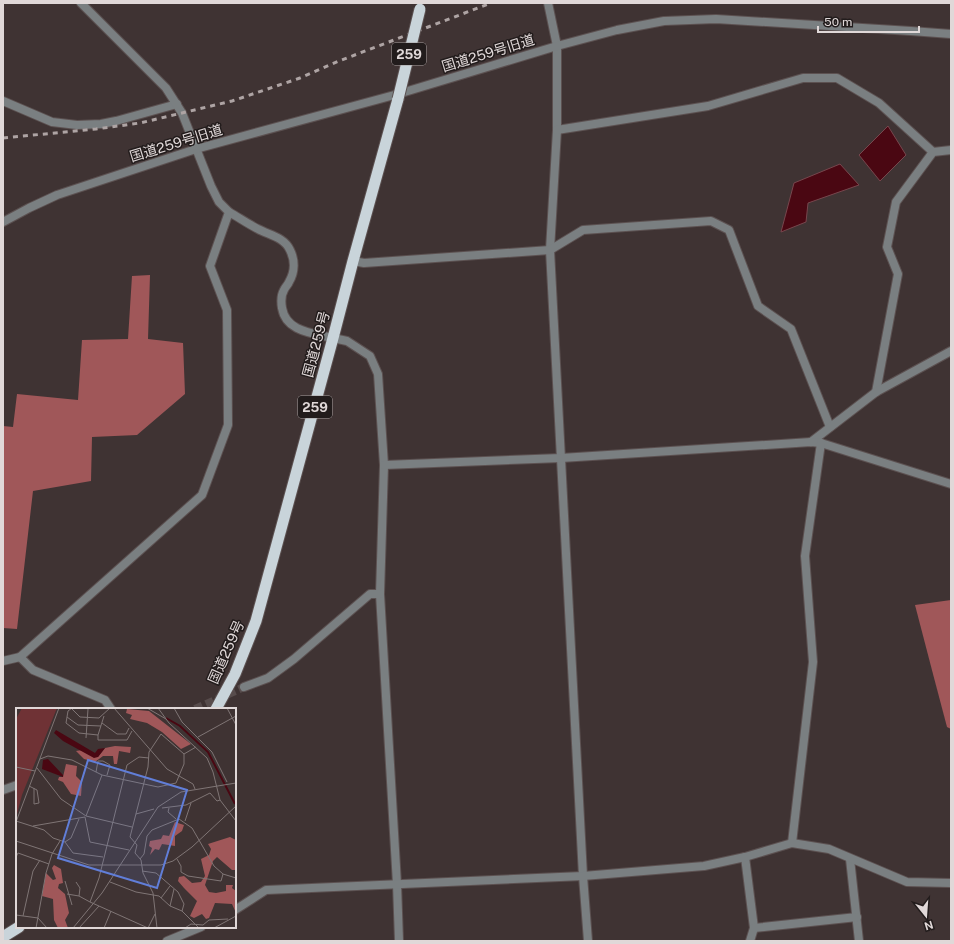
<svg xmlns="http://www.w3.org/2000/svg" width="954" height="944" viewBox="0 0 954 944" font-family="'Public Sans','Noto Sans JP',sans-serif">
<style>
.forest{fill:#a05759}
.water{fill:#4a0712;stroke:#77464d}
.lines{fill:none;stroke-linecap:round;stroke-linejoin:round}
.minor-tunnel{stroke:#574c4c;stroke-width:8;stroke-dasharray:8 4;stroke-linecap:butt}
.minor-casing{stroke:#5c5151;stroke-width:10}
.tertiary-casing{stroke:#5c5151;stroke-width:10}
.trunk-casing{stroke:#5c5151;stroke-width:13}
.minor{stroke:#7a7f81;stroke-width:8}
.tertiary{stroke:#7a7f81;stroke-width:8}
.trunk{stroke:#c9d4da;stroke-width:11}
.rail{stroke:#aea4a4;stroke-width:3;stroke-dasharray:5 5;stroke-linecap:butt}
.trunk-bridge-casing{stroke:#5c5151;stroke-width:13;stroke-linecap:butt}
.trunk-bridge{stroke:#c9d4da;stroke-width:11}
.labels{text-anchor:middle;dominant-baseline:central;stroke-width:3;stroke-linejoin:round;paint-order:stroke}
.shield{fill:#221c1c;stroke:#a7a0a0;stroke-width:1}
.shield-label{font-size:13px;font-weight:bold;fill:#e0d8d8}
.street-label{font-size:14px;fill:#e0d8d8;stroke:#221c1c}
.inset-river{fill:none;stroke:#4a0712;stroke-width:2}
.inset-road{fill:none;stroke:#7f7575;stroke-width:1}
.view{fill:#617ed8;fill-opacity:0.15;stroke:#617ed8;stroke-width:2}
.inset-edge{fill:none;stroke:#e0d8d8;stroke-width:2}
</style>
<rect width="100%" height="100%" fill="#3f3333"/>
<!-- forest -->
<g class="forest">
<polygon points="150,275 148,339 183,343 185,394 137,435 92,437 91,481 33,491 17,629 3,628 3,426 13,427 17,394 78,400 82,340 128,339 132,276"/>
<polygon points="951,600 951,729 947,727 933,674 915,605"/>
</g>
<!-- water -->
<g class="water">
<polygon points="888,126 906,155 880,181 859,155"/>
<polygon points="840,164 859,185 808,203 806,222 781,232 794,183"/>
</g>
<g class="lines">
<!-- minor-tunnel -->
<polyline class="minor-tunnel" points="195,709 244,687"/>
<defs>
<g id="minor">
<polyline points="548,3 557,46 557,130 550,250 583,876 588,941"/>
<polyline points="3,101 52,122 77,125 101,124 116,121 177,104"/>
<polyline points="557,130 708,106 803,78 837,78 879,103 933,152"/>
<polyline points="353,261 364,263 550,250 583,230 711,221 729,230 758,306 791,329 830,427"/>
<polyline points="333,338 347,341 370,356 378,374 384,465 380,594 397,884 399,941"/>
<polyline points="876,392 898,274 887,247 896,202 933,152 951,150"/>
<polyline points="811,442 876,392 951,351"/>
<polyline points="384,465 561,458 811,442 821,443 951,484"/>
<polyline points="20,657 33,670 105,700 111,709"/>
<polyline points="3,661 20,657 202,495 228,425 227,310 210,266 229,212 219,202 211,186 182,113 166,88 81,3"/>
<polyline points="244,687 268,678 294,659 370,594 380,594"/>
<polyline points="3,790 17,785"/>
<polyline points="792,843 813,662 805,556 821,443"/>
<polyline points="745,857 754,928 750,941"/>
<polyline points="850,859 859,941"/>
<polyline points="235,910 266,890 583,876 704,866 745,857 792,843 829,849 907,882 951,883"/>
<polyline points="754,928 857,917"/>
<polyline points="167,941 201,927"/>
</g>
<g id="tertiary">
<path d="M 229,212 C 238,217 248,224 258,229 C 269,235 284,237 290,250 C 295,260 295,272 289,282 C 288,285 285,287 284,290 C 281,295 281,302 282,308 C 286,332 313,333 333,338"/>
<polyline points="3,222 29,208 57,195 196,149 398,94 557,46 617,30 664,21 716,19 911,31 951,34"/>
</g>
<g id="trunk">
<polyline points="216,709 235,674 256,621 333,338 353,261 398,99"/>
<polyline points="3,937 19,927"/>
</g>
</defs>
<!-- minor casing -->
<use href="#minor" class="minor-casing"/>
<!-- tertiary casing -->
<use href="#tertiary" class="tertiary-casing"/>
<!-- trunk casing -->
<use href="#trunk" class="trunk-casing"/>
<!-- minor -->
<use href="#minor" class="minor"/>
<!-- tertiary -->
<use href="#tertiary" class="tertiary"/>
<!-- trunk -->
<use href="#trunk" class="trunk"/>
<!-- rail -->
<polyline class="rail" points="3,138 96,129 140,123 232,101 300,78 339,61 491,3"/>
<defs>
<polyline id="trunk-bridge" points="398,99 420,9"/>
</defs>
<!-- trunk-bridge casing -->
<use href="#trunk-bridge" class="trunk-bridge-casing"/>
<!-- trunk-bridge -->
<use href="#trunk-bridge" class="trunk-bridge"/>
</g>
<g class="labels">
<!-- shield labels -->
<g class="shield">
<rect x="392" y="43" width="34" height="22" rx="3"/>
<rect x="298" y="396" width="34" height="22" rx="3"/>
</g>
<g class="shield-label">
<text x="409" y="54">259</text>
<text x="315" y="407">259</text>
</g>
<!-- street labels -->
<g class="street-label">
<text transform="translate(488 53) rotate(-17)">国道259号旧道</text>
<text transform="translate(176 143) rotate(-17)">国道259号旧道</text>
<text transform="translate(316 344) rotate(-75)">国道259号</text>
<text transform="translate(226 652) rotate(-66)">国道259号</text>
</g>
</g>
<!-- overview -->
<g transform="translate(16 708)">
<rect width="220" height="220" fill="#3f3333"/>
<path d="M 6,0 L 41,0 L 6,87 L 0,110 L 0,11 Z" fill="#6f3235"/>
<path d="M 111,1 L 133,3 L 175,36 L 165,41 L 146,24 L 131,15 L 114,11 L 116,7 L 110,5 ZM 99,38 L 115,39 L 114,45 L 103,43 L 101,56 L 98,56 L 97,48 L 87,48 L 79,54 L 68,51 L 60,43 L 66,42 L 82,49 L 89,40 ZM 50,56 L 61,58 L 60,68 L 66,74 L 65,88 L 55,86 L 47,74 L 42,72 L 43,69 L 47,69 ZM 159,114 L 168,117 L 166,123 L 159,128 L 159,138 L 146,136 L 143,142 L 139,141 L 134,147 L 136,140 L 133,138 L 134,133 L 145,131 L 147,127 L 153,128 ZM 214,129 L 220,132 L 220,162 L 216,162 L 201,149 L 197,153 L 189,177 L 193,184 L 200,185 L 210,183 L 210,177 L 217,177 L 216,180 L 220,183 L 220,205 L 216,196 L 199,195 L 193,210 L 190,211 L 186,206 L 178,210 L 174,208 L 181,193 L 168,180 L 162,173 L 163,169 L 168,168 L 176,175 L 185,174 L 189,168 L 185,151 L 193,147 L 195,141 L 192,136 ZM 38,157 L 45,161 L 47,175 L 43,176 L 42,180 L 49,186 L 53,205 L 49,212 L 52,220 L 42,220 L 38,212 L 37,191 L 26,188 L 30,165 L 37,172 L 40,171 L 36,160 Z" fill="#a05759"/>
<path d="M 40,22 L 79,45 L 82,41 L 89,40 L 82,49 L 78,50 L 47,33 L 38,25 ZM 32,51 L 47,67 L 47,69 L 26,61 L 27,52 Z" fill="#4a0712"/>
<path class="inset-river" d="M 150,10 L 164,18 L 192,44 L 219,96"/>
<path class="inset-road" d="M 55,0 L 64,9 L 83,10 L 94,0M 56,0 L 52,3 L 50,15 L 63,25 L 82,27 L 88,8M 67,0 L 83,0M 98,0 L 151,61 L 177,76 L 179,81M 131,0 L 150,11M 142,0 L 153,15 L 191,50 L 197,64 L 204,92 L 220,113M 158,0 L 166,14 L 196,44 L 211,74M 211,0 L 220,17M 51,9 L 62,17 L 85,18M 86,15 L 101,26 L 110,26 L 113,20M 82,27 L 82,32 L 111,32 L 116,23M 182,29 L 220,8M 70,30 L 72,1M 168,46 L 180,39M 24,51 L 32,48 L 56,52 L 86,67 L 142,79 L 160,75 L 168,56 L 168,46M 0,59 L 19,63M 21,60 L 45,91 L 70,108 L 116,119M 80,64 L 82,53 L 87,53 L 94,57 L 91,67M 13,78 L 21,82 L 23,95 L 18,96 L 18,80M 146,100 L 170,97 L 194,85 L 201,93 L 204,92M 153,100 L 152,104 L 160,111M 120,106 L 138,101M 70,108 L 86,67M 69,109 L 74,134 L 113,142M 0,113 L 28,122 L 37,130 L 49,134 L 55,130 L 63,111M 169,113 L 175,95M 0,114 L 43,0M 17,118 L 69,109M 0,133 L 73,157 L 145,157 L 157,153 L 176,139 L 220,98M 49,134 L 57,145 L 87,149M 0,149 L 2,145 L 33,156M 124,151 L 128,146 L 131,128 L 136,122 L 163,111 L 176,120 L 198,158 L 207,166 L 220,170M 161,151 L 165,158 L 165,164 L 172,168 L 205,173 L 207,166M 126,163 L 140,165 L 162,184 L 168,196 L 166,203M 49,173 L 56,197M 60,174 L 64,180 L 63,188M 94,174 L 120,184 L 143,188 L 154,198 L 166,203 L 183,220M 51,186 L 63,188 L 74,194M 145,190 L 154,178M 154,198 L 158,181M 0,207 L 22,210 L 31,220M 7,208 L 17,163 L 24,152M 20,220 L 30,165 L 36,146 L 44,133M 57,220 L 86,185 L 142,99 L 165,84 L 220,75M 63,220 L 83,198M 88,220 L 95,203M 132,220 L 74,194 L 83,170 L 111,57 L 123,49 L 133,50M 132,220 L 139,206M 141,220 L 137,185 L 127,165 L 125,152 L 119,145 L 121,137 L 114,129 L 132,59 L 133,44 L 145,26 L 168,46M 169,220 L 175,216 L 187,217 L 193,212 L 212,211M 198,220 L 220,208"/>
<path class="view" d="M 72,52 L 171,82 L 141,180 L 42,150 Z"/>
<rect width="220" height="220" class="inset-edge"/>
</g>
<!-- border -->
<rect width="954" height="944" fill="none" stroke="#e0d8d8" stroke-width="8"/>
<!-- north arrow -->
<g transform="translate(926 916) rotate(163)" stroke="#221c1c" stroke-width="3" paint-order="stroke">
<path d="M0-3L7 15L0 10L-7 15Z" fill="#e0d8d8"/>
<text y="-6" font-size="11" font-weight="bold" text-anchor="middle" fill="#e0d8d8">N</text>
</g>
<!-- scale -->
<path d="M818 26v6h101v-6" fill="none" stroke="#e0d8d8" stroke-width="2"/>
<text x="824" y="26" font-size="12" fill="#e0d8d8" stroke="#221c1c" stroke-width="3" paint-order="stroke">50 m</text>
</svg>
